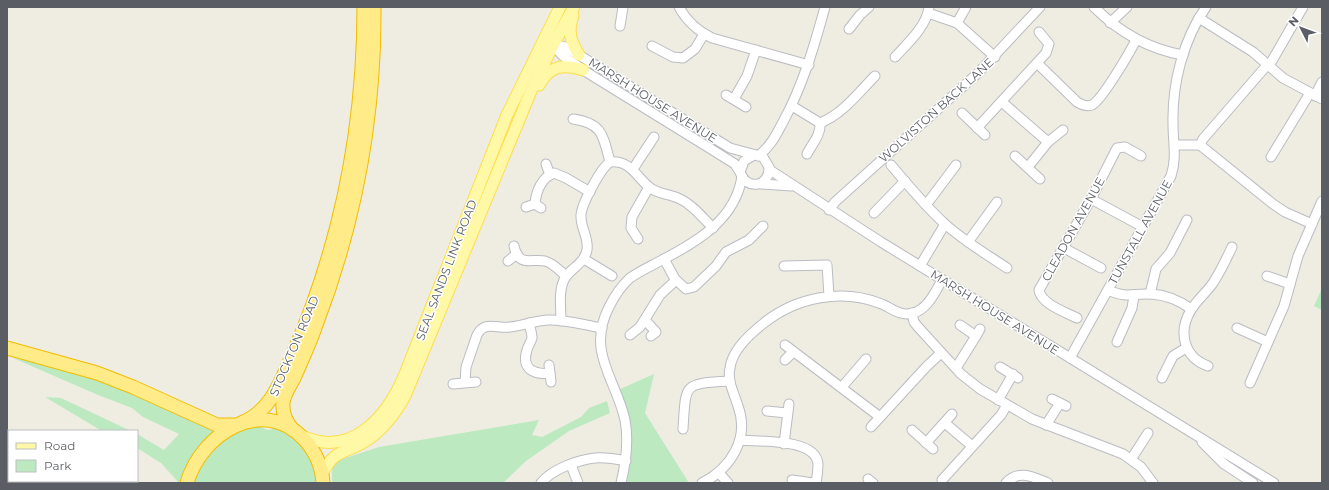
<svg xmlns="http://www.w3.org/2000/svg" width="1329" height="490" viewBox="0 0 1329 490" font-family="Montserrat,sans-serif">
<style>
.green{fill:#bce9c0}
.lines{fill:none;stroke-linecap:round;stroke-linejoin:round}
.minor-casing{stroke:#babcc2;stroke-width:11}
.major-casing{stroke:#ffdd4b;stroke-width:13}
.highway-casing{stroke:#f1bc00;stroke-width:15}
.minor{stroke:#fff;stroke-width:9}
.major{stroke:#fff9a7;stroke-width:11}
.highway{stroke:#ffec89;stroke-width:13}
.labels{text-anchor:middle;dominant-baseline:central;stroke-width:3;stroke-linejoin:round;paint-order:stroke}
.street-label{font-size:12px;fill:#5a5e64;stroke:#fff}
</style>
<rect width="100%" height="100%" fill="#efede2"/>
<!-- green -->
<g class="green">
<polygon points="1322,288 1322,310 1314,306"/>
<polygon points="13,358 77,371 218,428 182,483 179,483 161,463 137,448 137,434 164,450 179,434 143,417 132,408 98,395"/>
<polygon points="654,374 645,413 689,483 626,483 630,460 630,430 618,390"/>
<polygon points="45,397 61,398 131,431 102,431"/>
<polygon points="607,401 610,413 569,431 526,461 503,483 332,483 332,470 336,461 379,447 539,420 532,435 542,437 581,417 589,408"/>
<path d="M 260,425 C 264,430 269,431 275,428 C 304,441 307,448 318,477 L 316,480 L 316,483 L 192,483 L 197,470 L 225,435 Z"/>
</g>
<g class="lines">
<defs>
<g id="minor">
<path d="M 679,7 C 687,22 698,31 712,38 L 809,65"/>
<path d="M 1094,7 C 1119,32 1148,49 1183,55"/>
<polyline points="928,13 957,23 995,57"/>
<polyline points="1199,18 1253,52 1283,78 1322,99"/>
<polyline points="957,23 966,7"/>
<polyline points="1110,23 1127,7"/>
<polyline points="620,26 623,7"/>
<polyline points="849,29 860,15 869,7"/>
<path d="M 548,43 L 565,47 L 579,55 L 730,148 L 763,157 L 769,167 C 770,187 746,191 740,172 L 744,161 L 754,155"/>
<polyline points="553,45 562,55 583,70 711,149 735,164 740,172"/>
<polyline points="652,46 673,57 683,58 695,49 704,34"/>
<path d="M 895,57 C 907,44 927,26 929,7"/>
<path d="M 1038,64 L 1077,102 C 1082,105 1087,107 1092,105 C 1102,100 1130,52 1136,40"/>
<polyline points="1269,66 1303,7"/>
<polyline points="726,95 746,107"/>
<polyline points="1315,96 1322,82"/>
<polyline points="734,99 747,76 756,50"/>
<polyline points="1002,102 1048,142"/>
<path d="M 792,106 L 820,123 C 842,115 859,92 875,76"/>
<polyline points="962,113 985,135"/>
<path d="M 573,119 C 603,123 603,136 610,162"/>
<polyline points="977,128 1046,53 1049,44 1039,32"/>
<polyline points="1175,145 1200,145 1203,139 1268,64"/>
<polyline points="1200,145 1273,204 1285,212 1312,224"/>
<path d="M 807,154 C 812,144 821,135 820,123"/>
<path d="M 758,156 C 771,146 776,135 783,122 C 803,85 814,47 825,7"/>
<polyline points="1015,156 1040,179"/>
<polyline points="1271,157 1310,93"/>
<path d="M 610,162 C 630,160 636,176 649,187 C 657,194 669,194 678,198 C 692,204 702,217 713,228"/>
<polyline points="546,164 550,175"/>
<path d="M 891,165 C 908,185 925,206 945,224 C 964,241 986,254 1007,268"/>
<polyline points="1028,167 1048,142 1063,130"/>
<polyline points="633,169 654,137"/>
<polyline points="770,170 881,242 1274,483"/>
<polyline points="761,184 791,186"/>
<polyline points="1091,199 1143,227"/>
<path d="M 535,204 C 536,191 542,177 554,173 L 566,178 L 590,192"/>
<polyline points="926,205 956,165"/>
<polyline points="526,207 535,204 541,208"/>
<polyline points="829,210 835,202 978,73 1040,7"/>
<polyline points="874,213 905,181"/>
<polyline points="638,239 631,228 632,217 649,187"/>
<polyline points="968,242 997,202"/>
<path d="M 514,246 C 519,268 531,258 545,261 C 553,263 560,271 566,276"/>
<polyline points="1064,248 1101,268"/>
<polyline points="584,259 612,276"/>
<polyline points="664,259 675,279 686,289 694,287 716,266 726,252 749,240 763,226"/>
<polyline points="508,261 517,254"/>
<polyline points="784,266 827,265 829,296"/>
<polyline points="920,266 945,224"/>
<polyline points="1267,276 1290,284"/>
<path d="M 1108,290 C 1129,299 1131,293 1151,294 C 1166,295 1179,300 1191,309"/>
<polyline points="1150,294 1156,269 1170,253 1187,220"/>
<polyline points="912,313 914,322 918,327 961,374 980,389 1032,419 1123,454 1141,467 1153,483"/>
<path d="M 1077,318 C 1065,312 1041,304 1039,290 L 1091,199 L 1117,148 L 1125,147 L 1141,156"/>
<polyline points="645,320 656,332 651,336"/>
<path d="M 561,321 C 561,307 558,290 565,278 C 572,267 584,264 587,250 C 589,238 581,229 581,217 C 580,206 601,168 610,162"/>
<path d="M 529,323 C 530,328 532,333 532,338 C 531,342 528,346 527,350 C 521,369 534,375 550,373"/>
<polyline points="960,325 976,336 980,329"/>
<polyline points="1237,328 1268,342"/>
<polyline points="630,335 640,327 660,295 676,280"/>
<polyline points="1117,342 1132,308 1134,296"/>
<polyline points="785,345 880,417"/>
<path d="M 1070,358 L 1171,176 C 1177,158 1173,143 1173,124 C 1172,84 1183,40 1206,7"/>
<polyline points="785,360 793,352"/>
<polyline points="549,365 551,382"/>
<path d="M 1208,366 C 1183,357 1178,331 1191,310 C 1197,300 1206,293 1213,283 C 1220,272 1226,260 1232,247"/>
<polyline points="1000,367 1018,378"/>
<polyline points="956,368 976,336"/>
<polyline points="1162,378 1173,356 1186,348"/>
<path d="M 465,382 L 466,367 L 477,335 C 485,320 497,329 510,327 C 522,326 534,321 547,320 C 565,319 584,325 602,328"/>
<polyline points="1250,383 1284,306 1298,256 1322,201"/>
<polyline points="453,384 476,382"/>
<polyline points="842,387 866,359"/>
<polyline points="1052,399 1066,406"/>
<polyline points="998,400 1013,374"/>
<polyline points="767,411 787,413"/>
<polyline points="945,423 972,446"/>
<polyline points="1046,425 1060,403"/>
<polyline points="871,427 927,366 941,353"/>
<path d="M 683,429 C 686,382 683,384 730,381"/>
<polyline points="912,430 933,449"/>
<path d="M 740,440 C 759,442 816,438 818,464 C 818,470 817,477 816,483"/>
<polyline points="1202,442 1224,464 1253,483"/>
<polyline points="926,443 952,414"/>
<polyline points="784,444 789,404"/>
<polyline points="1132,458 1148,433"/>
<polyline points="571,465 578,483"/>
<polyline points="719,473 728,483"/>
<polyline points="868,479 873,483"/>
<polyline points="792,480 813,483"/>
<polyline points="942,480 1001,415 1007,405"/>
<path d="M 541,483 C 552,469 578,460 595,458 C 605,457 616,459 626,461"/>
<path d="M 621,483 C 626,462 629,441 625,420 C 616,379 586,352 609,307 C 614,297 621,286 630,278 C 640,271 651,266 662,260 C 697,242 736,219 742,176"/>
<path d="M 702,483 C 730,469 750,439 738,406 C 734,393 727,381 730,368 C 732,350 751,333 764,323 C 795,298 841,288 879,303 C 891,307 899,317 913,313 C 928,309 935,292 942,280"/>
<path d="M 1006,483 C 1019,469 1033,477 1048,483"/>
</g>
<g id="major">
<path d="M 573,16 C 567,31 571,42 579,55"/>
<path d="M 539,85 C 550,65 563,64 583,70"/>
<path d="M 300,435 C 351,460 387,417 405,374 L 507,115 L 560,7"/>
<path d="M 322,474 C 335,446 350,454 370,438 C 385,427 396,412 405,396 L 531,91 L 553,45 L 574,7"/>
</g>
<g id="highway">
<polyline points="7,348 97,373 133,387 217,425 236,425"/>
<path d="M 241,423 C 272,411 281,380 294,352 C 341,243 364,126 364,7"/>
<path d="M 293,430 C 286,422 282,414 283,403 C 284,394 290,386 294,378 C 302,360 310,343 316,325 C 355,223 375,116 374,7"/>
<path d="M 187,483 C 201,434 262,395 304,439 C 315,451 322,466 323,483"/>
</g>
</defs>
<!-- minor casing -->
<use href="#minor" class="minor-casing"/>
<!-- major casing -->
<use href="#major" class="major-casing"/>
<!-- highway casing -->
<use href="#highway" class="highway-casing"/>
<!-- minor -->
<use href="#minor" class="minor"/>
<!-- major -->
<use href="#major" class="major"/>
<!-- highway -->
<use href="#highway" class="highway"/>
</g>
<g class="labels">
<!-- street labels -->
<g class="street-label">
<text transform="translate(653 100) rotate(32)">MARSH HOUSE AVENUE</text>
<text transform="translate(936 110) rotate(-42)">WOLVISTON BACK LANE</text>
<text transform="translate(1073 229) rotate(-61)">CLEADON AVENUE</text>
<text transform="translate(1140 232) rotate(-61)">TUNSTALL AVENUE</text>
<text transform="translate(446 270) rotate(-69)">SEAL SANDS LINK ROAD</text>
<text transform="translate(995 312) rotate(32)">MARSH HOUSE AVENUE</text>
<text transform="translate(294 346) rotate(-67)">STOCKTON ROAD</text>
</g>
</g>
<!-- border -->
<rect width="1329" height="490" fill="none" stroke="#5a5e64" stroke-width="16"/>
<!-- legend -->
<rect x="8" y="430" width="130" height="52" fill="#ffffff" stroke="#bdbfc1"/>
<rect x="16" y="443" width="20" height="6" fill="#fff9a7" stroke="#bdbfc1"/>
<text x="44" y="450" font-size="12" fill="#5a5e64">Road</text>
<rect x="16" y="460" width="20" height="12" fill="#bce9c0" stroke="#bdbfc1"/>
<text x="44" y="470" font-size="12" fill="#5a5e64">Park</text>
<!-- north arrow -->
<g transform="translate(1301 28) rotate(312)" stroke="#ffffff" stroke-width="3" paint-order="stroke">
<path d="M0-3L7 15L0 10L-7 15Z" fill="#5a5e64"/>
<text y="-6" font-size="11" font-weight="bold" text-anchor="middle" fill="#5a5e64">N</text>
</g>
</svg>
